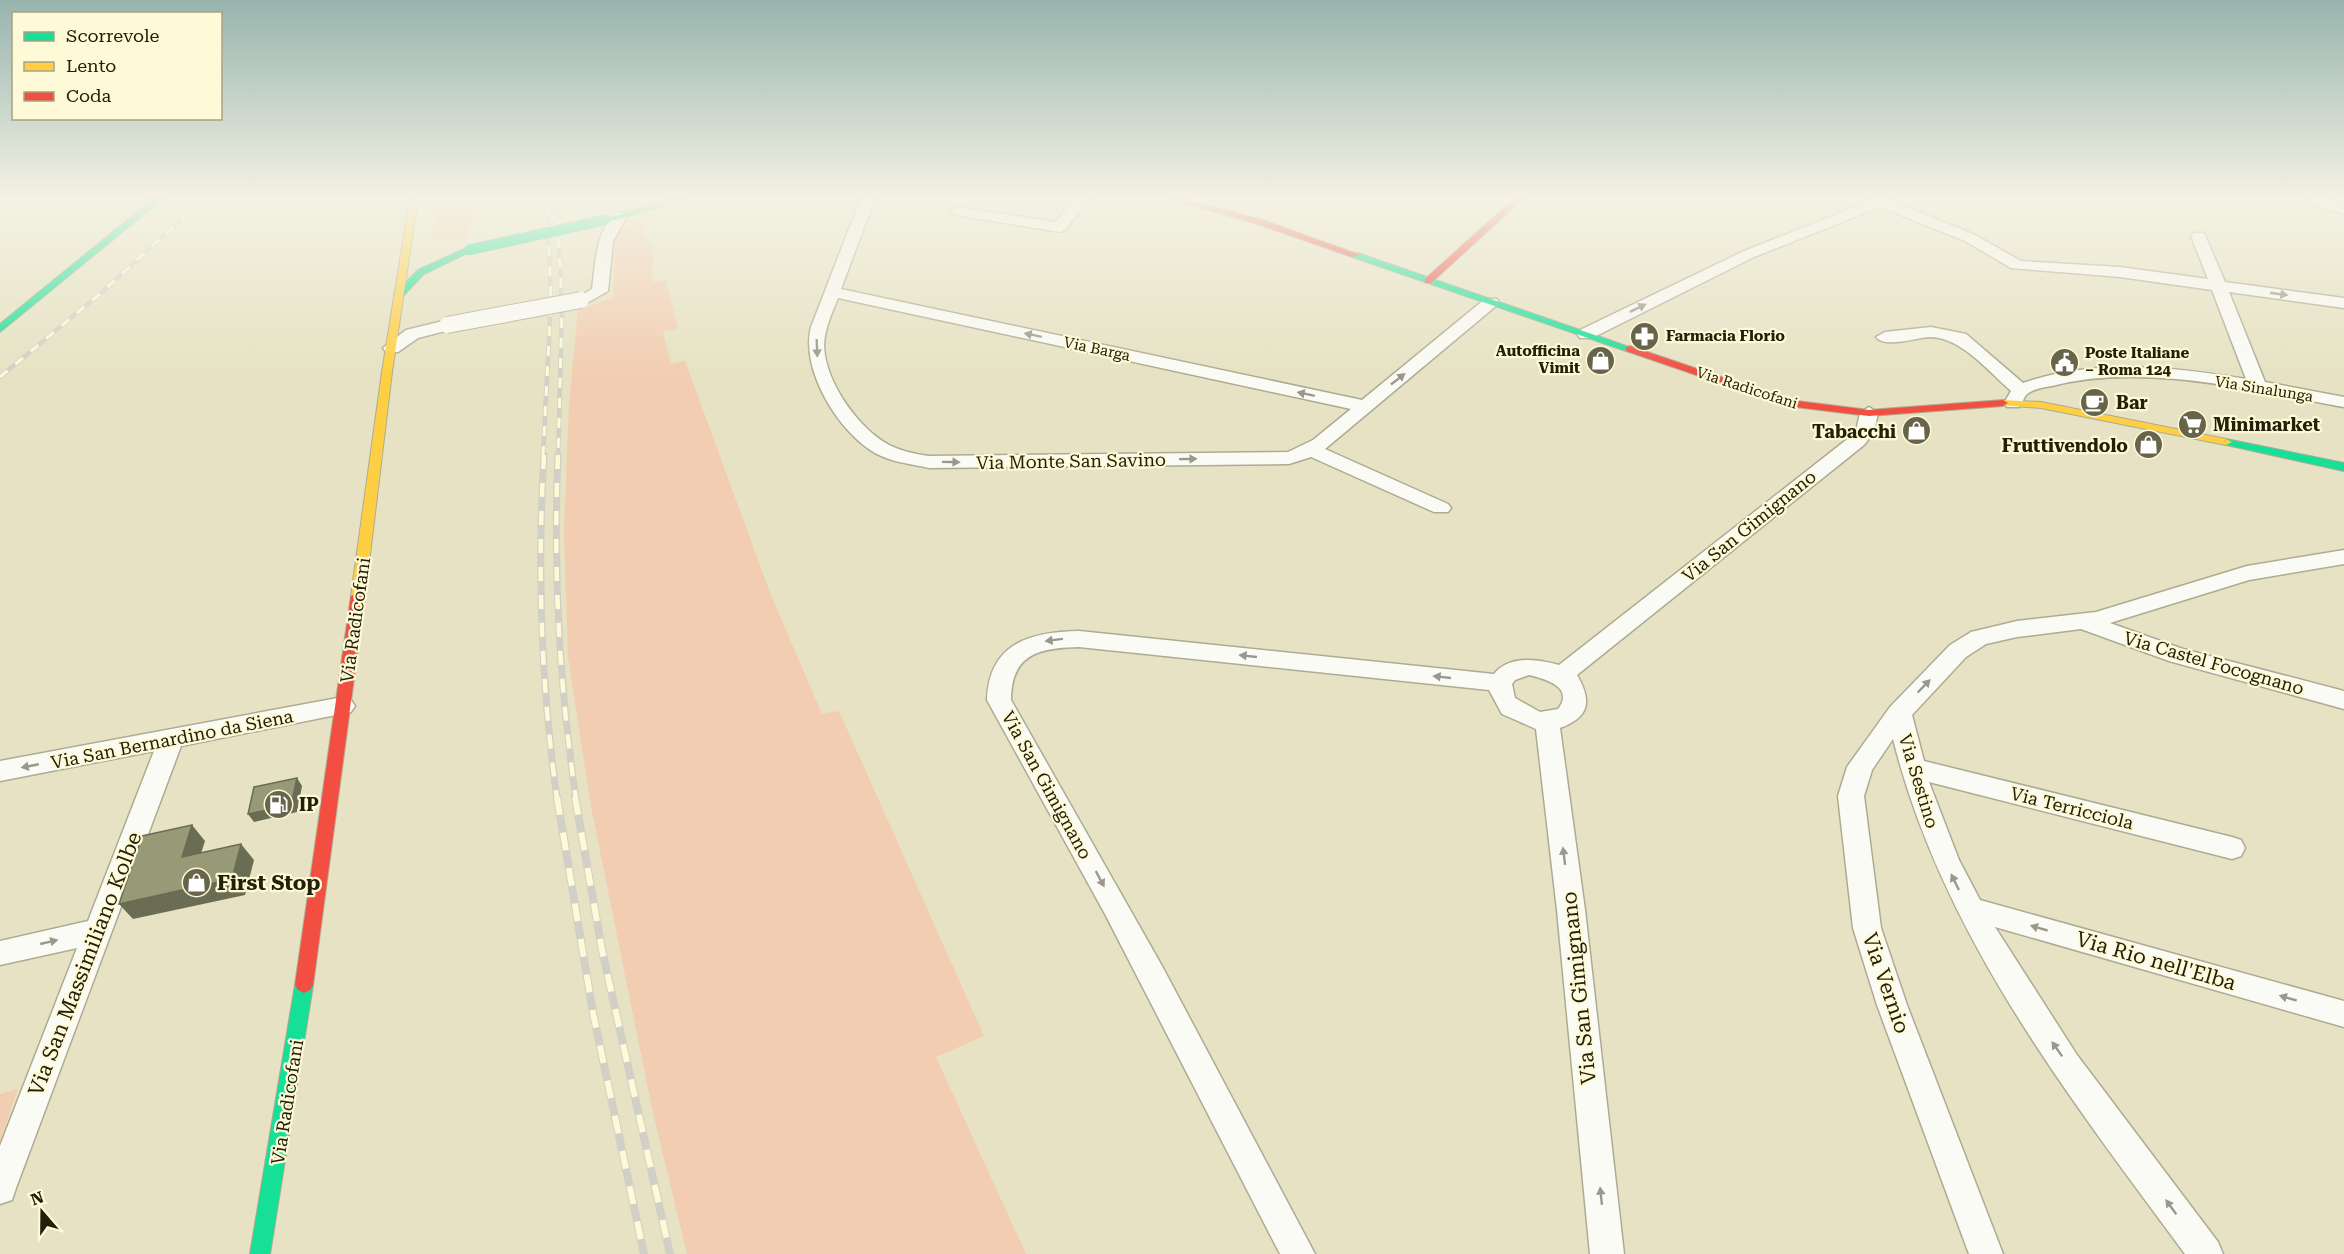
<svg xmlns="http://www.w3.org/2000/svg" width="2344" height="1254" viewBox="0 0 2344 1254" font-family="'Roboto Serif',serif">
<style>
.green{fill:#f2cdb1}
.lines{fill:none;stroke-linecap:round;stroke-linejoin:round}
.street-casing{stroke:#aeab93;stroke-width:3}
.fast-casing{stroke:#aeab93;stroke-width:2}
.slow-casing{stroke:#aeab93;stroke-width:2}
.jam-casing{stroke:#aeab93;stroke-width:2}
.street{fill:#fbfbf6;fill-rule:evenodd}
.fast{fill:#16e098;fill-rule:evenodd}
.slow{fill:#ffcf43;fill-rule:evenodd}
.jam{fill:#f24e42;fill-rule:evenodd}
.rail-far2-casing{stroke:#d2d0c6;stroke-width:4.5}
.rail-far1-casing{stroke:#d2d0c6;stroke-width:7}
.rail-casing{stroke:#d2d0c6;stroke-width:8}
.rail-far2{stroke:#fefad8;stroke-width:3;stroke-dasharray:10;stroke-linecap:butt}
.rail-far1{stroke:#fefad8;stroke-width:4.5;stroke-dasharray:14;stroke-linecap:butt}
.rail{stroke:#fefad8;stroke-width:6;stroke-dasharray:18;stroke-linecap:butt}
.street-bridge-casing{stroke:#aeab93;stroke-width:18;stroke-linecap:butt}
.fast-bridge-casing{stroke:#aeab93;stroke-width:11;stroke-linecap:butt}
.street-bridge{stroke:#fbfbf6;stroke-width:16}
.fast-bridge{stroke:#16e098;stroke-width:10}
.shaded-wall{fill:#6a6c53}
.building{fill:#979a76;stroke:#6a6c53;stroke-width:1.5}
.oneway{fill:#9a988b}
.labels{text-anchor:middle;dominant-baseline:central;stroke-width:4.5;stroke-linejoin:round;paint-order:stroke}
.far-poi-label{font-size:15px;font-weight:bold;fill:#232009;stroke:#fefad8;text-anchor:start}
.far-street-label{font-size:15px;fill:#232009;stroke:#fefad8}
.poi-label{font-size:18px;font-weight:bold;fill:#232009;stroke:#fefad8;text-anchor:start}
.street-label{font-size:18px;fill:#232009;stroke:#fefad8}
.near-poi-label{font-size:21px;font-weight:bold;fill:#232009;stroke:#fefad8;text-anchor:start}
.near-street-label{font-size:21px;fill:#232009;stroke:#fefad8}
</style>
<rect width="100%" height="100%" fill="#e6e2c3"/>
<!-- green -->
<g class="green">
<polygon points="439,198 478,198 465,241 440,240 432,235"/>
<polygon points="638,218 653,251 652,282 666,280 678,329 663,332 671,364 685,361 772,598 822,714 839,711 984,1036 936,1057 1026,1254 687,1254 653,1113 591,807 568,657 564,532 569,404 578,310 613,298 615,239 620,230"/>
<polygon points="18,1089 0,1141 0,1094"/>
</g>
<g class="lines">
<defs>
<g id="street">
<path d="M 861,198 L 875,198 L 841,289 L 1362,400 L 1485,299 L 1497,299 L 1499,302 L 1497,305 L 1325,449 L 1448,504 L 1451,508 L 1448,512 L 1434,512 L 1311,457 L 1289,464 L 929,468 C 911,464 891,462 875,453 C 838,432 800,369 811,327 ZM 838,298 L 1351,409 L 1313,440 L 1288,452 L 929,456 C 915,454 901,451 889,445 C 858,428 826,383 824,347 C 824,330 832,313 838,298 Z"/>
<polygon points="1075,198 1090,198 1065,230 1060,232 956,215 949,211 956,207 1056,222"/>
<path d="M 1865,198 L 1894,198 L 1892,201 L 1975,235 L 2021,261 L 2120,267 L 2208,279 L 2191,236 L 2194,233 L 2204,233 L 2225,282 L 2344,298 L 2344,308 L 2229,292 L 2265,382 L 2344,397 L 2344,407 C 2254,391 2143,362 2052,386 C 2045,387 2032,389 2026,395 C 2024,398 2022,403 2019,407 L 2007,407 L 2004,403 L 2011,391 C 1988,371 1962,338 1931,337 C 1917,337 1886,349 1876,337 L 1885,332 L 1931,327 L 1966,334 L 2023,383 C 2095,358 2173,367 2246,379 L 2212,290 L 2120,277 L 2011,268 L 1965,241 L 1880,207 L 1754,257 L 1592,338 L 1580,338 L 1577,334 L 1580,330 L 1744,251 L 1868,202 Z"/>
<polygon points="2308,198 2323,198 2344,205 2344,214 2309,203"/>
<path d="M 620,212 L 627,216 L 613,241 L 608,291 L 587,303 L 575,303 L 573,300 L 592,289 C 596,260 595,235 615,213 Z"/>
<polygon points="447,320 453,321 455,325 453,329 418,338 398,352 386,352 383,348 406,330"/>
<path d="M 1869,407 L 1878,413 L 1874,432 L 1864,445 L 1577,675 C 1592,701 1590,717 1560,728 L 1585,910 L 1624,1254 L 1590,1254 L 1557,910 L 1536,729 L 1502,714 L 1489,690 L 1079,647 C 1039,648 1011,654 1011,700 L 1162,966 L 1315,1254 L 1280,1254 L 1105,914 L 987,700 C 989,643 1030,632 1079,631 L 1494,674 C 1509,655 1538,659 1559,665 L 1850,437 L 1856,431 L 1860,413 ZM 1529,675 C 1545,679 1575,687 1558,709 L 1540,712 L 1515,698 L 1512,684 L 1515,680 Z"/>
<path d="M 2344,550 L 2344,564 L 2249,580 L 2110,623 L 2183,649 L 2344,691 L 2344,709 L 2169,661 L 2081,629 L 2017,637 L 1986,644 L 1966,657 L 1912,715 L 1924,761 L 2232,837 L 2241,840 L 2245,848 L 2241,856 L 2232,859 L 1929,782 L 1959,860 L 1980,900 L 2344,1001 L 2344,1027 L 1995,927 L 2077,1055 L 2218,1242 L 2223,1254 L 2185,1254 C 2067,1094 1942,934 1893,739 L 1872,770 L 1864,796 L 1881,928 L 1907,1005 L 2003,1254 L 1969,1254 L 1877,1005 L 1853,928 L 1838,796 L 1847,767 L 1890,707 L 1950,645 L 1971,632 L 2017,621 L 2096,612 L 2247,566 Z"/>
<polygon points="343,697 351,700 355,706 351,712 181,746 16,1188 12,1200 0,1204 0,1146 77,948 0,965 0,941 88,921 154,751 0,781 0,761"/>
</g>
<g id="fast">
<polygon points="154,198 164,198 0,332 0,324"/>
<polygon points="675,198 689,198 605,223 601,220"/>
<polygon points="466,248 474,250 424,274 402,297 394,295 418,270"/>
<polygon points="1352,253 1358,253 1635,349 1634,351 1626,351 1352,257"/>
<polygon points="2226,439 2344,463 2344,471 2222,444 2220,442"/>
<polygon points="304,977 310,980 313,985 270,1254 250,1254 295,985 298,980"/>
</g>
<g id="slow">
<polygon points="410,198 418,198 392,372 365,596 358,600 351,596 382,372"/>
<polygon points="2003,400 2041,402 2226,439 2232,442 2226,445 2041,408 1999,405 1998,403"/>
</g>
<g id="jam">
<polygon points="1166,198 1181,198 1263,220 1360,255 1352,257 1257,224"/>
<polygon points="1515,198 1524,198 1431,283 1425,283 1425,279"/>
<polygon points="1630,346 1789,400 1869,410 2003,400 2008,403 2003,406 1869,416 1787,406 1626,351 1626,347"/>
<polygon points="358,592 365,596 313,985 310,990 304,993 298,990 295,985 351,596"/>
</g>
</defs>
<!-- street casing -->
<use href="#street" class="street-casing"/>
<!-- fast casing -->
<use href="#fast" class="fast-casing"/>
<!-- slow casing -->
<use href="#slow" class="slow-casing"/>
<!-- jam casing -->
<use href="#jam" class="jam-casing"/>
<!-- street -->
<use href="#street" class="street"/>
<!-- fast -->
<use href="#fast" class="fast"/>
<!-- slow -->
<use href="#slow" class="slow"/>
<!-- jam -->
<use href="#jam" class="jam"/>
<defs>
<g id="rail-far2">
<polyline points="557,198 562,309 558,456"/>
<polyline points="0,377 101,293 205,198"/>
<polyline points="543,456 551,299 547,198"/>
</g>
<g id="rail-far1">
<path d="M 544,455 C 537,570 541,684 557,799"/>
<path d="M 558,455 C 553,571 559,684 576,799"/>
</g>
<g id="rail">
<polyline points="557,797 593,1013 644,1254"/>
<polyline points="575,797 602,950 670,1254"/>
</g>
</defs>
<!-- rail-far2 casing -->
<use href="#rail-far2" class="rail-far2-casing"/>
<!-- rail-far1 casing -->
<use href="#rail-far1" class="rail-far1-casing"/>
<!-- rail casing -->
<use href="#rail" class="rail-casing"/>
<!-- rail-far2 -->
<use href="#rail-far2" class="rail-far2"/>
<!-- rail-far1 -->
<use href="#rail-far1" class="rail-far1"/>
<!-- rail -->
<use href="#rail" class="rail"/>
<defs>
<polyline id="street-bridge" points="447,325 581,300"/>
<polyline id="fast-bridge" points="469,250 605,220"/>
</defs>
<!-- street-bridge casing -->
<use href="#street-bridge" class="street-bridge-casing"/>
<!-- fast-bridge casing -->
<use href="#fast-bridge" class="fast-bridge-casing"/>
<!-- street-bridge -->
<use href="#street-bridge" class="street-bridge"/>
<!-- fast-bridge -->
<use href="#fast-bridge" class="fast-bridge"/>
</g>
<!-- shaded-wall -->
<g class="shaded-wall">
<polygon points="297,778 302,786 297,812 254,822 248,814"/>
<polygon points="192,825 205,841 195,872 182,857"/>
<polygon points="241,844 254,860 245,895 133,919 119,904"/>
</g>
<!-- building -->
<g class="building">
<polygon points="297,778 291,805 248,814 254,787"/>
<polygon points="192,825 182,857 241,844 232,879 119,904 142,836"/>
</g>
<!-- one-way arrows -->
<defs><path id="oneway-solid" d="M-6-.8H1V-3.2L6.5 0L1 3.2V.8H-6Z" transform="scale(1.5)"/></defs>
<g class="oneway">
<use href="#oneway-solid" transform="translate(2279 294) rotate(8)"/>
<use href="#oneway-solid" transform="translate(1638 308) rotate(-26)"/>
<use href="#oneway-solid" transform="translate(1033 335) rotate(-168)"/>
<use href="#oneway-solid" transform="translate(817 348) rotate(88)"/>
<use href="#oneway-solid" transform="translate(1398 379) rotate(-38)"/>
<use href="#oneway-solid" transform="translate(1306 394) rotate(-168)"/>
<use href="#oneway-solid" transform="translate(1188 459) rotate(-1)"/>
<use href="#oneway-solid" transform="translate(951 462) rotate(1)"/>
<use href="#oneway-solid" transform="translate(1054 640) rotate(173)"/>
<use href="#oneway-solid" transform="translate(1248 656) rotate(-174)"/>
<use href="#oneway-solid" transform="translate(1442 677) rotate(-174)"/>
<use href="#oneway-solid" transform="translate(1924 686) rotate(-46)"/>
<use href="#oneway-solid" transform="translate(30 766) rotate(169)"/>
<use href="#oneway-solid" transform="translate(1564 856) rotate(-97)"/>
<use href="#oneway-solid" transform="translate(1100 879) rotate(62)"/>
<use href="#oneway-solid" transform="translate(1955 882) rotate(-116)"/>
<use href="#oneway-solid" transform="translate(2039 928) rotate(-164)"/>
<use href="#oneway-solid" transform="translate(49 942) rotate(-13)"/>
<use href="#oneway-solid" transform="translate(2288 998) rotate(-164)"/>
<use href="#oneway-solid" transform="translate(2057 1049) rotate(-125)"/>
<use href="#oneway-solid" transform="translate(1601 1196) rotate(-96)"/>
<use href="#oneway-solid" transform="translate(2171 1207) rotate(-126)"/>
</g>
<!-- sky -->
<linearGradient id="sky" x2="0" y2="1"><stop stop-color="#98b4ae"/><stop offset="0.53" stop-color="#f4f2e4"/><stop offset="1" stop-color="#f4f2e4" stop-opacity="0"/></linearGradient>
<rect width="2344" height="374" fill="url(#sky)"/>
<!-- icons -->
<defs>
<symbol id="pharmacy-disc" viewBox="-11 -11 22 22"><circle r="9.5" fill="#67644a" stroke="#fefad8"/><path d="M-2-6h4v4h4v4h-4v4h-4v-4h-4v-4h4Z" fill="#fff"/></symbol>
<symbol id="shop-disc" viewBox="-11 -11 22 22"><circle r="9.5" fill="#67644a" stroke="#fefad8"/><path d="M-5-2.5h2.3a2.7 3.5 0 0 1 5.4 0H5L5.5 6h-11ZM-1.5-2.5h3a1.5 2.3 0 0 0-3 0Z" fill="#fff"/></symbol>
<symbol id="civic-disc" viewBox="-11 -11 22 22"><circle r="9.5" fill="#67644a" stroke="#fefad8"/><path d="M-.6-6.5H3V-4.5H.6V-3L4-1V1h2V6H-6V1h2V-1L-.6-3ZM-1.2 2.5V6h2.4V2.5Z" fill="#fff"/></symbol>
<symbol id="cafe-disc" viewBox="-11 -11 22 22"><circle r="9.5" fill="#67644a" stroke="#fefad8"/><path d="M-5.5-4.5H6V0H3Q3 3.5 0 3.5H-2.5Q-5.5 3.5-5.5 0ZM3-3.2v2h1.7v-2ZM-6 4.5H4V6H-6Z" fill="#fff"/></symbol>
<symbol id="supermarket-disc" viewBox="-11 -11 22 22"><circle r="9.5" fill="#67644a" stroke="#fefad8"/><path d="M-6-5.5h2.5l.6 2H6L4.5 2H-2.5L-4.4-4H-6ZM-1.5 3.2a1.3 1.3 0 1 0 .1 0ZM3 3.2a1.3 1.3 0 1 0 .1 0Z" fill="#fff"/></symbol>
<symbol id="fuel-disc" viewBox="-11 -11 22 22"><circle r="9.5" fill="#67644a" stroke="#fefad8"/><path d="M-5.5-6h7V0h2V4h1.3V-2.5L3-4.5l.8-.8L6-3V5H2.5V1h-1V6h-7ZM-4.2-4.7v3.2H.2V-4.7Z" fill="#fff"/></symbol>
</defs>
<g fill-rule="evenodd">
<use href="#pharmacy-disc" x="1628" y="320" width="33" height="33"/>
<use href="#shop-disc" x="1584" y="344" width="33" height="33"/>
<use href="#civic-disc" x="2048" y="346" width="33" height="33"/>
<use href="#cafe-disc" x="2078" y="386" width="33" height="33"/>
<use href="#supermarket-disc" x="2176" y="408" width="33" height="33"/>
<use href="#shop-disc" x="1900" y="414" width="33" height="33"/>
<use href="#shop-disc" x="2132" y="428" width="33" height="33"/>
<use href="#fuel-disc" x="262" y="788" width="33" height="33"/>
<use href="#shop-disc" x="180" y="866" width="33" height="33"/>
</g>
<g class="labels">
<!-- far-poi labels -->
<g class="far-poi-label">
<text x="1666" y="336">Farmacia Florio</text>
<text x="1580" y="351" text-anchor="end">Autofficina<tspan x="1580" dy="17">Vimit</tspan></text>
<text x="2085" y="353">Poste Italiane<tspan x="2085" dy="17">– Roma 124</tspan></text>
</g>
<!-- far-street labels -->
<g class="far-street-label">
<text transform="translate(1097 349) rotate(12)">Via Barga</text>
<text transform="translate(1747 388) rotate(18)">Via Radicofani</text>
<text transform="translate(2264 389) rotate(9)">Via Sinalunga</text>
</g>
<!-- poi labels -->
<g class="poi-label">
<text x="2116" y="402">Bar</text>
<text x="2213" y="424">Minimarket</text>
<text x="1896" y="431" text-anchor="end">Tabacchi</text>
<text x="2128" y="445" text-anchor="end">Fruttivendolo</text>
<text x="299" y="804">IP</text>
</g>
<!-- street labels -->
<g class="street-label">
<text transform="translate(1071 461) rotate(-1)">Via Monte San Savino</text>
<text transform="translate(1749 526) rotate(-39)">Via San Gimignano</text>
<text transform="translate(355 620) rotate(-82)">Via Radicofani</text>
<text transform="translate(2214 663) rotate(16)">Via Castel Focognano</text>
<text transform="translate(172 739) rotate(-11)">Via San Bernardino da Siena</text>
<text transform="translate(1919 781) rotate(73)">Via Sestino</text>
<text transform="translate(1047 785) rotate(61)">Via San Gimignano</text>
<text transform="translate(2072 808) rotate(14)">Via Terricciola</text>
<text transform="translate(287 1102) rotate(-81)">Via Radicofani</text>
</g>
<!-- near-poi labels -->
<g class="near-poi-label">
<text x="217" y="883">First Stop</text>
</g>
<!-- near-street labels -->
<g class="near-street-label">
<text transform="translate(2156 961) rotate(16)">Via Rio nell'Elba</text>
<text transform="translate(85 964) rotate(-69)">Via San Massimiliano Kolbe</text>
<text transform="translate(1886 983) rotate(71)">Via Vernio</text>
<text transform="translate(1579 988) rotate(-96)">Via San Gimignano</text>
</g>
</g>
<!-- legend -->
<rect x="12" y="12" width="210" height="108" fill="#fefad8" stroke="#a6a385" stroke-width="1.5"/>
<rect x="24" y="32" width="30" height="9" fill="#16e098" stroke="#a6a385" stroke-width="1.5"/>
<text x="66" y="42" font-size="18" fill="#232009">Scorrevole</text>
<rect x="24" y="62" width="30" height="9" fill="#ffcf43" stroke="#a6a385" stroke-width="1.5"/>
<text x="66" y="72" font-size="18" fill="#232009">Lento</text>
<rect x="24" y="92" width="30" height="9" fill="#f24e42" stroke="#a6a385" stroke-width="1.5"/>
<text x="66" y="102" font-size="18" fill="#232009">Coda</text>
<!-- north arrow -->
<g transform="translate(42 1212) rotate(340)" stroke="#fefad8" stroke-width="4.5" paint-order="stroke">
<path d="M0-4.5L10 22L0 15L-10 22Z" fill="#232009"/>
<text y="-9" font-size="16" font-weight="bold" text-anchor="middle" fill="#232009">N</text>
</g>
</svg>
